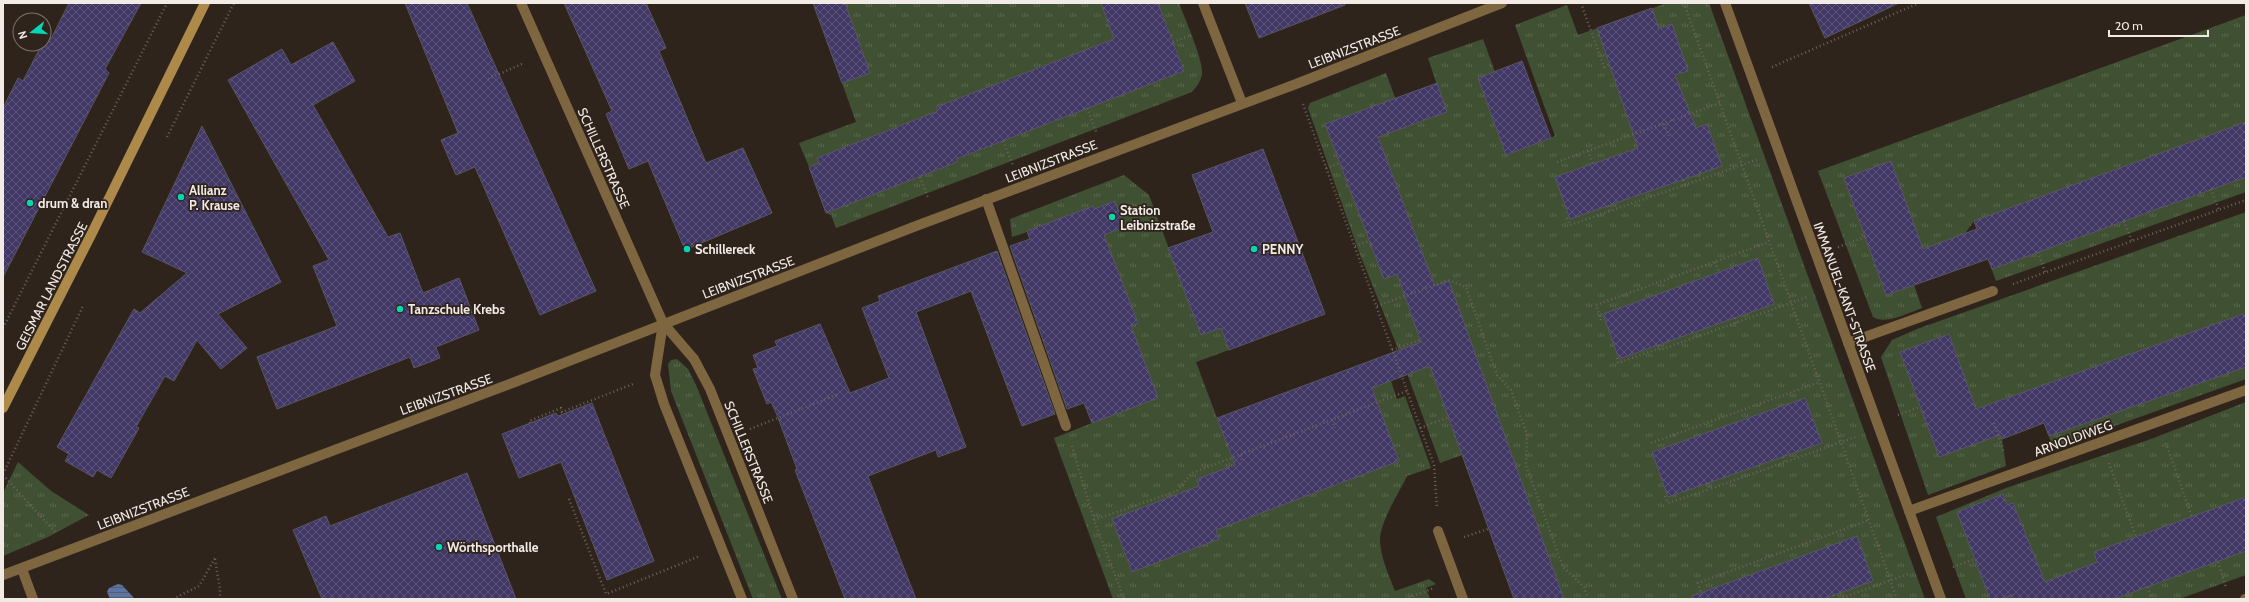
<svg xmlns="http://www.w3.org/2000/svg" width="2249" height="602" viewBox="0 0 2249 602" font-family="Cabin,sans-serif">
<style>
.grass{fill:url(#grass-tufts)}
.water{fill:url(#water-rules)}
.building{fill:url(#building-cross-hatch);stroke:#585663}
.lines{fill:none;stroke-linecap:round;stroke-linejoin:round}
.path{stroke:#6d635c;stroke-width:2.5;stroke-dasharray:1 3;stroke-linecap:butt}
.lane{stroke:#7d6640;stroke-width:10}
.street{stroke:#7d6640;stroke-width:10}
.secondary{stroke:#ad894a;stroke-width:10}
.poi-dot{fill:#06d5b6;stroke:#2f241c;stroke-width:1.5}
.labels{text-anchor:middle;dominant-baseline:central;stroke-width:3.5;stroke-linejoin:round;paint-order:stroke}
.street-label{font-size:13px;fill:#f1eae5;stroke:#2f241c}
.poi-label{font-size:13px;font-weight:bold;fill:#f1eae5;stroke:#2f241c;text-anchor:start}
</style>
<defs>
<pattern id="grass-tufts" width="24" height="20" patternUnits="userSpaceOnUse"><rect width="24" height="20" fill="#405033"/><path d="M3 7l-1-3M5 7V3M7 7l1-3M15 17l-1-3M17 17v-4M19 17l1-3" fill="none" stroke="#5c6950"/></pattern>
<pattern id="water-rules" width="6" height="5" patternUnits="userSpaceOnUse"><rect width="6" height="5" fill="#5d73a1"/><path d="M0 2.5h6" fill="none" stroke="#525c73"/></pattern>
<pattern id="building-cross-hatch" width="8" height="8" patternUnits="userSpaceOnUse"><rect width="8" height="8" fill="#423866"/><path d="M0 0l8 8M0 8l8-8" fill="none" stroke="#5e557c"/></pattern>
</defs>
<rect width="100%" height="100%" fill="#2f241c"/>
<!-- grass -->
<g class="grass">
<path d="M 845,3 L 1179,3 C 1184,17 1204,61 1202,74 C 1201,81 1197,86 1192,92 L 836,228 L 831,215 L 826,213 L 957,162 L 956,159 L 1184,70 L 1167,25 L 1153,24 L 937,107 L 938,111 L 817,158 L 819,163 L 809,167 L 799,143 L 856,122 L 842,83 L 870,73 Z"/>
<polygon points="1667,3 1709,3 1925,599 1564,599 1498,442 1440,463 1397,346 1359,252 1308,108 1310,103 1386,73 1406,127 1446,112 1428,58 1483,39 1495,72 1478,78 1507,155 1555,136 1515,25 1567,5 1578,35"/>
<path d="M 2246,15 L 2246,192 L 1996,281 L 1974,221 L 1933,278 L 1914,285 L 1922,308 C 1908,313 1886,325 1873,317 L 1818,171 Z"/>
<path d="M 1124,175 L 1149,195 L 1201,335 L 1221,328 L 1229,350 L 1196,362 L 1226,442 L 1391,381 L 1397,399 L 1405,396 L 1431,468 L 1407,476 C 1399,493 1381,520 1380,539 C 1380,557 1389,575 1395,591 L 1429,579 L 1436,584 L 1426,588 L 1430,599 L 1113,599 L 1054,438 L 1092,423 L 1027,232 L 1012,237 L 1010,219 Z"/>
<polygon points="2246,212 2246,379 2053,448 2032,389 1990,406 2002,439 2006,466 1928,495 1881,357 1892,340 1917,329"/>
<polygon points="677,359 688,369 696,385 782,599 753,599 671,391 668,364 671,360"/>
<polygon points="2246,402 2246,575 2179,599 1966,599 1936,517 2006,488 2151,439"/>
<polygon points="18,462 51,491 89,515 48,537 3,556 3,493"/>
</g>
<!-- water -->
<polygon class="water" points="118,584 122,585 135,599 110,599 107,592 109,588"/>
<!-- building -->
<g class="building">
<polygon points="69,3 141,3 105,69 109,73 3,277 3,108 18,78 23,81 42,44 44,44 46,37 51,39"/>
<polygon points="405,3 467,3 596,291 540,315 475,167 456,175 441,140 458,133"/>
<polygon points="564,3 646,3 666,48 659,51 706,163 743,148 772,213 685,250 648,161 629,169 606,114 612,111"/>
<polygon points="813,3 845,3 870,73 842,83"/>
<polygon points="1101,3 1158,3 1184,71 956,159 957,162 826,213 809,167 819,163 817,158 938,111 936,107 1114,39"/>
<polygon points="1245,3 1345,3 1345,5 1259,38"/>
<polygon points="1809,3 1899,3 1825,38"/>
<polygon points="1652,8 1659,29 1672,24 1688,71 1675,75 1696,128 1707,124 1722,166 1570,219 1555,177 1638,148 1597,28"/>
<polygon points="333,42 355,81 313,105 388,237 400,233 423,293 459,278 479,330 436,347 440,358 414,368 410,357 277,409 257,357 337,326 313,266 329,260 228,80 282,49 291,65"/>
<polygon points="1522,61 1551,138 1506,155 1478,78"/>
<polygon points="1437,83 1447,112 1378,137 1435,286 1449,281 1564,599 1514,599 1430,366 1372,388 1399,461 1216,530 1219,539 1132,572 1112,519 1199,486 1197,479 1235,465 1217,418 1421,342 1397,274 1384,279 1325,124"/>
<polygon points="2246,122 2246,177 1992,269 1988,259 1886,295 1844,178 1891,161 1923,249 1977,229 1974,221"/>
<polygon points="202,126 281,282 218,314 247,348 221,369 197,340 174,381 165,376 136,427 139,428 111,478 97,470 93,477 65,461 69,454 57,447 134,309 140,313 187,273 142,252"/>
<polygon points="1263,149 1325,314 1229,350 1221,328 1201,335 1168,248 1213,232 1192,175"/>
<polygon points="1115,201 1124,227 1104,235 1138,323 1131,326 1158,398 1092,423 1084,403 1067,409 1010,246 1030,239 1027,231 1093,206 1094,209"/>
<polygon points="997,251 1055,414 1022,426 971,291 916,312 966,447 938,457 936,450 868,476 916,599 845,599 795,470 797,469 777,415 771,402 767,404 753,369 758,368 753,355 777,346 775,341 820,324 850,393 889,378 862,308 880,301 878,296"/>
<polygon points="1758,258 1774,304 1619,359 1603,314"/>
<polygon points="2246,313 2246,367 2049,436 2044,423 2002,439 2000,435 1939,457 1900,352 1949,334 1976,409"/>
<polygon points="1805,398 1822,443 1668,497 1652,452"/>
<polygon points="592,403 654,561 607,580 561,462 519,478 502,434 556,413 558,416"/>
<polygon points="467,473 516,599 322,599 293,530 326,516 330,526"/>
<polygon points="2003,494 2007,505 2013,503 2045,582 2097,562 2094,552 2246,497 2246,551 2114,599 2007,599 2007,597 2015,594 2001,599 1990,599 1957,512"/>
<polygon points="1857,536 1873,581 1823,599 1692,599 1692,596"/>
</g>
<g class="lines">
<!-- path -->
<g class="path">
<polyline points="1581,3 1604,67 1610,64"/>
<polyline points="1684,3 1897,599"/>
<polyline points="1173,42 1191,35"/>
<polyline points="1772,67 1919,3"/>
<polyline points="488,79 524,63"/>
<polyline points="1303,104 1434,465 1437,508"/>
<polyline points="1087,108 1097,134"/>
<polyline points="1664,124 1669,137"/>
<polyline points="167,137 234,3"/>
<polyline points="1003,141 1013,165"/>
<polyline points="1588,151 1593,164"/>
<polyline points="1557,162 1720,103"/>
<polyline points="1326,168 1340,163"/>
<polyline points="920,177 928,198"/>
<polyline points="1683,180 1685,185"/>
<polyline points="2211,189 2219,210"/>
<polyline points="1608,206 1610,211 1759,159"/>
<polyline points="1567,218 1570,225 1610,211"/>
<polyline points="2124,221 2132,241"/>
<polyline points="1355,246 1369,241"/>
<polyline points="1838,247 1865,237"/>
<polyline points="2038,252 2045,272"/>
<polyline points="1715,262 1719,272"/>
<polyline points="2013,284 2246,200"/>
<polyline points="1377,306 1448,280 1466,287 1497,375 1511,390 1527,434 1526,465 1563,567 1584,587 1588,599"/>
<polyline points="1735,318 1736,323"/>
<polyline points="1601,320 1596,305 1769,242"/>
<polyline points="3,328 167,3"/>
<polyline points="1658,345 1660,350 1807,297"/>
<polyline points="1392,350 1420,340"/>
<polyline points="1617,358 1618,363 1660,348"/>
<polyline points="1898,415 1920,407"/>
<polyline points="1332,420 1335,428"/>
<polyline points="530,423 529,421 561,408 562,412 633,384"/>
<polyline points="1994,423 2004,453"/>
<polyline points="1420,428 1449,417"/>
<polyline points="750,429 836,395 835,393"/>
<polyline points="1651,443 1820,382"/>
<polyline points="2166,443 2192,517"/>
<polyline points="1072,446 1094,520 1124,599"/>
<polyline points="1240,455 1243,462"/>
<polyline points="1783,457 1785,462"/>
<polyline points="2109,463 2136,537"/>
<polyline points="3,474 83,306"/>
<polyline points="3,475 55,532"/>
<polyline points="1707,483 1710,489 1858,436"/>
<polyline points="1665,496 1668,503 1710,489"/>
<polyline points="569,499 606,594 700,556"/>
<polyline points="1094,520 1177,491 1192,473 1407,391"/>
<polyline points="1464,537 1488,529"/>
<polyline points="215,559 220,589 220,599"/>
<polyline points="2218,562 2226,587"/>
<polyline points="1953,567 1975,559"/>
<polyline points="2148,587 2152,599"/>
<polyline points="1833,595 1835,599"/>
<polyline points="173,599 199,586 215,558"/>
<polyline points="1405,599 1434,588"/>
<polyline points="1703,599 1698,583 1869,520"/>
<polyline points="1839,599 1908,574"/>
</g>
<!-- lane -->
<g class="lane">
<polyline points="986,199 1066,426"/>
<polyline points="1848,343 1993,291"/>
<polyline points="22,569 33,599"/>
</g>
<!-- street -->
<g class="street">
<polyline points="521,3 663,323 694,359 710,389 793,599"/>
<polyline points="1203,3 1242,103"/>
<polyline points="1725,3 1941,599"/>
<polyline points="663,323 655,375 664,404 742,599"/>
<polyline points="1909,511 2246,390"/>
<polyline points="1438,531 1463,599"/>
<polyline points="3,575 515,382 916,226 1296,84 1502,3"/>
<polyline points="2245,599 2246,599"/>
</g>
<!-- secondary -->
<polyline class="secondary" points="3,408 92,233 205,3"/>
</g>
<!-- markers -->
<g class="poi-dot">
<circle cx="181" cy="197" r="4"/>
<circle cx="30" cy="203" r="4"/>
<circle cx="1112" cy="217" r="4"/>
<circle cx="687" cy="249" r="4"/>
<circle cx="1254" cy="249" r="4"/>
<circle cx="400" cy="309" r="4"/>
<circle cx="439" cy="547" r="4"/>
</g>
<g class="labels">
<!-- street labels -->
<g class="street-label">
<text transform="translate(1354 47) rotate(-21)">LEIBNIZSTRASSE</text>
<text transform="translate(604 158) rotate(66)">SCHILLERSTRASSE</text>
<text transform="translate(1051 161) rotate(-21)">LEIBNIZSTRASSE</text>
<text transform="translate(748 277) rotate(-21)">LEIBNIZSTRASSE</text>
<text transform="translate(51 286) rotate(-63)">GEISMAR LANDSTRASSE</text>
<text transform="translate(1845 297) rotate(70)">IMMANUEL-KANT-STRASSE</text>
<text transform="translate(446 394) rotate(-20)">LEIBNIZSTRASSE</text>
<text transform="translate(2073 438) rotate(-20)">ARNOLDIWEG</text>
<text transform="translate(749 452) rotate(68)">SCHILLERSTRASSE</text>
<text transform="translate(143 508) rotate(-21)">LEIBNIZSTRASSE</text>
</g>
<!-- poi labels -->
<g class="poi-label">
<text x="189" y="190">Allianz<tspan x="189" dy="15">P. Krause</tspan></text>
<text x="38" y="203">drum &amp; dran</text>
<text x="1120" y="210">Station<tspan x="1120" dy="15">Leibnizstraße</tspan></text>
<text x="695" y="249">Schillereck</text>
<text x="1262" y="249">PENNY</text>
<text x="408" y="309">Tanzschule Krebs</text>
<text x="447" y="547">Wörthsporthalle</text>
</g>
</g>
<!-- border -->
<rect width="2249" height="602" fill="none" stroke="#f1eae5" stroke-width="8"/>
<!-- north arrow -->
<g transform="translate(32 32) rotate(253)"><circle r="19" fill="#2f241c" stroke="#7d736c"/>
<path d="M0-3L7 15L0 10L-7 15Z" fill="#06d5b6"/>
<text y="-6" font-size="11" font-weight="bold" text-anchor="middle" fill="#f1eae5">N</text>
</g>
<!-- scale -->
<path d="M2109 30v6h99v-6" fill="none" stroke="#f1eae5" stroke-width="2"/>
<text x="2115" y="30" font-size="12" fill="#f1eae5" stroke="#2f241c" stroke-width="3" paint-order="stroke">20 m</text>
</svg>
